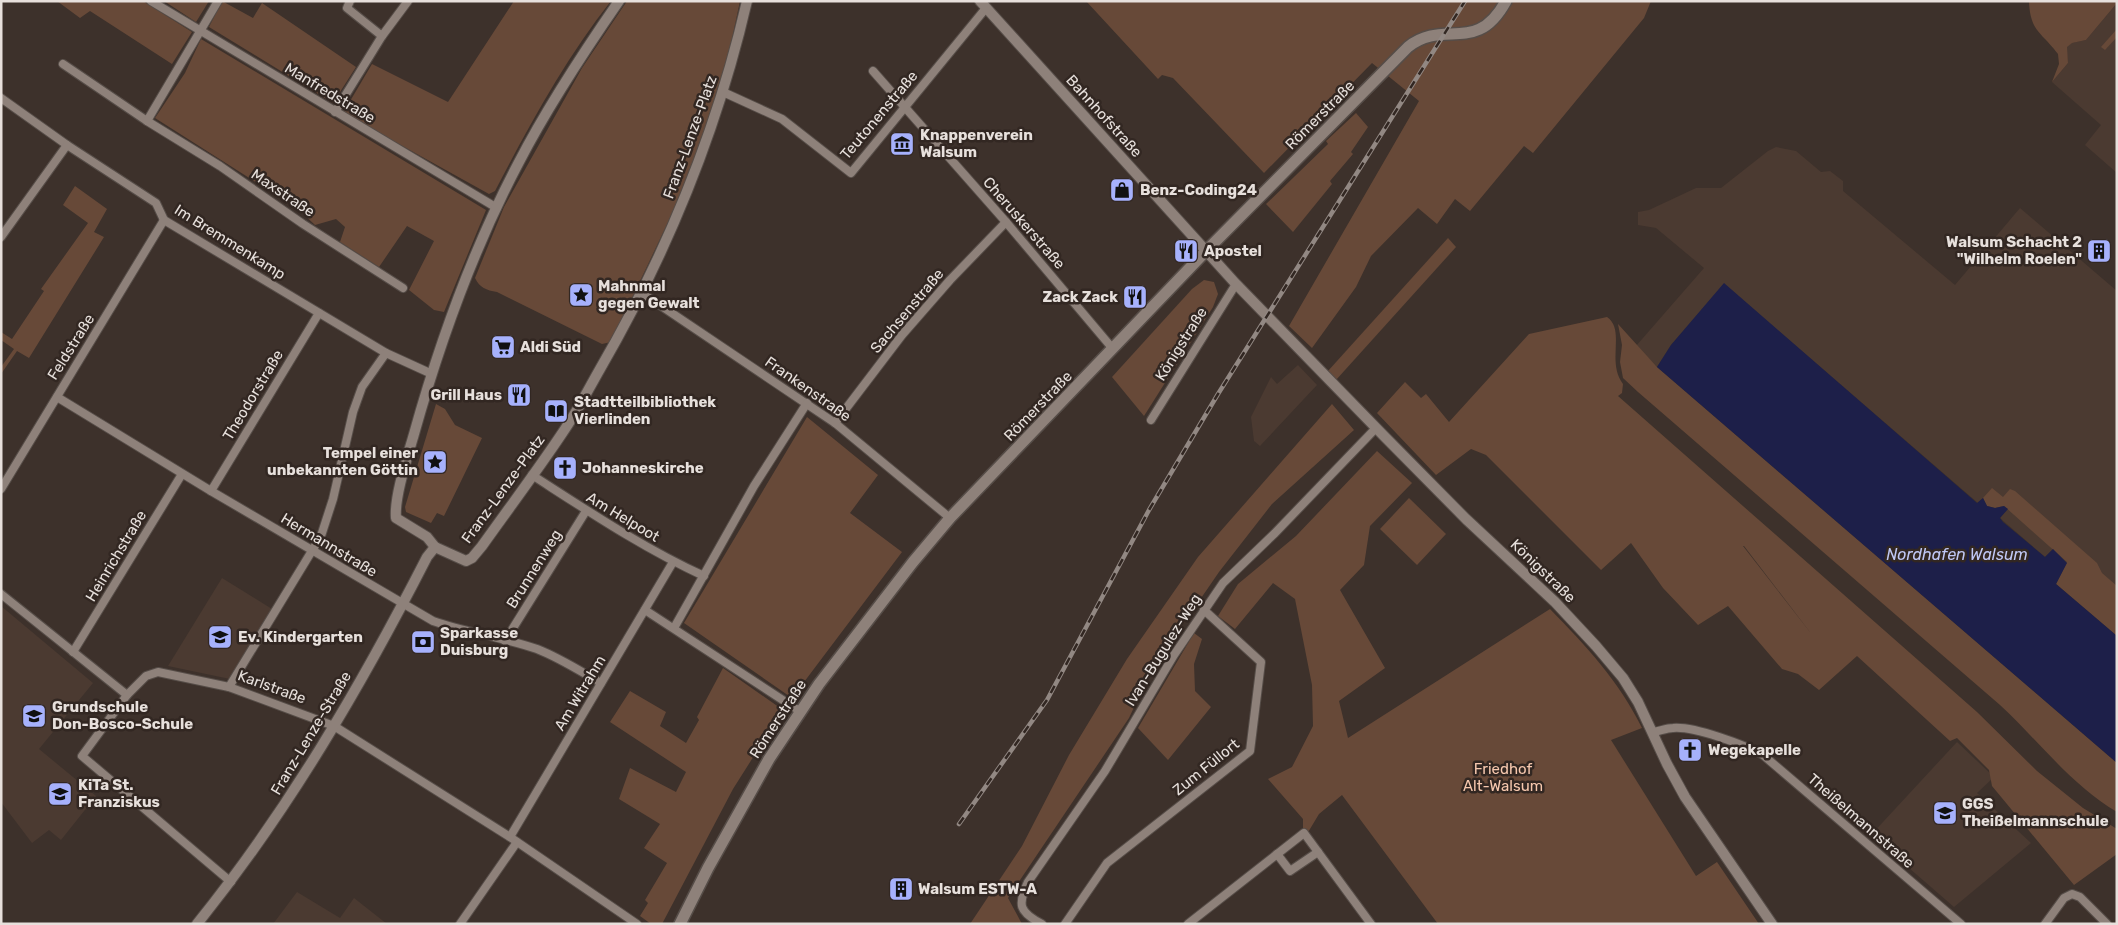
<svg xmlns="http://www.w3.org/2000/svg" width="2118" height="925" viewBox="0 0 2118 925" font-family="Rubik,sans-serif">
<style>
.built{fill:#4b3a31}
.green{fill:#674938;fill-rule:evenodd}
.water{fill:#1d1f49}
.lines{fill:none;stroke-linecap:round;stroke-linejoin:round}
.minor-casing{stroke:#564d48;stroke-width:10}
.tertiary-casing{stroke:#564d48;stroke-width:12}
.secondary-casing{stroke:#564d48;stroke-width:14}
.minor{stroke:#8e817a;stroke-width:8}
.tertiary{stroke:#8e817a;stroke-width:10}
.secondary{stroke:#8e817a;stroke-width:11}
.rail-casing{stroke:#928883;stroke-width:4.5}
.rail{stroke:#322722;stroke-width:2.5;stroke-dasharray:8;stroke-linecap:butt}
.labels{text-anchor:middle;dominant-baseline:central;stroke-width:5;stroke-linejoin:round;paint-order:stroke}
.street-label{font-size:15px;fill:#e7e0dc;stroke:#322722}
.poi-label{font-size:15px;font-weight:bold;fill:#e7e0dc;stroke:#322722;text-anchor:start}
.park-label{font-size:15px;fill:#f7c8ae;stroke:#322722}
.water-label{font-size:16px;font-style:italic;fill:#c0c8f5;stroke:#322722}
</style>
<rect width="100%" height="100%" fill="#3d312b"/>
<!-- built -->
<g class="built">
<polygon points="2117,3 2117,173 2085,145 2101,125 2052,82 2068,63 2066,47 2071,43 2086,40"/>
<polygon points="1776,147 1796,151 1821,172 1830,171 1843,181 1843,191 1955,285 2020,208 2117,291 2117,636 2053,549 2045,557 2000,518 2007,509 1983,498 1978,503 1724,284 1671,345 1657,367 1636,346 1704,268 1656,228 1638,225 1638,212 1649,210 1696,188 1721,188 1768,151"/>
<polygon points="1298,365 1317,385 1260,446 1254,441 1251,417 1271,377 1277,384"/>
<polygon points="222,578 272,609 230,679 168,666"/>
<polygon points="1,606 93,683 39,749 96,796 61,840 49,830 32,843 1,802"/>
<polygon points="1957,742 1994,777 1977,793 2031,843 1954,907 1871,835"/>
<polygon points="297,892 340,918 354,898 387,924 273,924"/>
</g>
<!-- green -->
<g class="green">
<polygon points="57,1 143,1 192,32 172,64 90,11 80,18"/>
<polygon points="164,1 209,1 196,22"/>
<polygon points="222,1 253,18 262,3 356,67 333,103 209,27"/>
<path d="M 514,1 L 611,1 C 565,59 529,126 495,191 L 489,194 L 343,113 L 372,64 L 448,102 Z"/>
<path d="M 627,1 L 740,1 L 721,91 L 691,174 L 611,342 L 602,344 L 497,292 C 486,290 480,288 475,278 L 504,207 L 582,68 Z"/>
<polygon points="1086,1 1651,1 1644,18 1533,153 1524,146 1470,211 1455,199 1437,224 1418,208 1371,256 1356,287 1312,348 1289,326 1419,101 1372,63 1264,173 1173,78 1162,75 1158,79"/>
<path d="M 2029,1 L 2117,1 L 2117,3 L 2086,40 L 2072,43 L 2067,47 L 2068,63 L 2052,82 L 2059,64 L 2058,54 C 2042,32 2030,32 2029,1 Z"/>
<polygon points="2117,29 2117,37 2105,50 2101,47"/>
<polygon points="201,39 486,210 444,312 434,310 409,290 434,241 407,226 379,267 340,242 345,227 336,219 315,225 298,209 155,118 185,73"/>
<polygon points="1356,113 1368,127 1351,152 1353,154 1330,181 1332,184 1293,232 1266,204 1328,144 1326,141"/>
<polygon points="75,186 107,209 94,232 104,237 29,358 17,351 1,374 1,367 14,349 1,340 1,332 12,339 44,291 41,289 88,223 63,205"/>
<polygon points="1448,238 1456,247 1336,380 1328,371"/>
<polygon points="1204,280 1214,282 1218,294 1213,307 1144,416 1112,377 1192,289"/>
<path d="M 1607,317 C 1626,330 1606,362 1623,384 L 1622,393 L 1618,396 L 1977,712 L 2037,771 L 2083,808 L 2117,829 L 2117,854 L 2074,885 L 1992,786 L 1989,770 L 1957,738 L 1950,741 L 1857,656 L 1819,690 L 1798,674 L 1782,669 L 1728,606 L 1698,625 L 1663,588 L 1631,543 L 1601,570 L 1486,455 L 1471,449 L 1436,475 L 1377,413 L 1405,382 L 1421,398 L 1426,394 L 1449,422 L 1529,334 ZM 1743,546 L 1744,546 L 1813,636 Z"/>
<path d="M 1618,324 L 1657,367 L 2117,763 L 2117,812 C 2070,784 2039,741 2000,705 L 1638,392 L 1623,378 L 1620,362 L 1622,345 Z"/>
<polygon points="436,404 445,409 455,425 482,438 444,516 437,513 431,523 406,512 405,507"/>
<polygon points="1332,404 1354,430 1272,504 1219,572 1151,671 1129,718 1008,898 1022,924 970,924 1022,846 1069,755 1127,659 1198,557"/>
<polygon points="807,417 878,475 850,513 902,552 792,698 684,623"/>
<path d="M 1377,451 L 1412,483 L 1370,526 L 1364,565 L 1340,590 L 1385,668 L 1339,701 L 1348,738 L 1550,609 C 1586,646 1619,681 1642,728 L 1611,740 L 1696,876 L 1717,862 L 1759,924 L 1438,924 L 1342,795 L 1319,814 L 1307,834 L 1303,830 L 1303,819 L 1268,779 L 1292,767 L 1313,726 L 1312,685 L 1295,599 L 1273,583 L 1235,629 L 1218,616 L 1238,584 L 1296,536 Z"/>
<polygon points="1992,488 2003,497 2010,489 2015,491 2097,563 2102,573 2117,586 2117,636 2056,584 2067,562 2004,506 1995,508 1987,506 1983,498"/>
<polygon points="1409,498 1446,534 1417,565 1380,529"/>
<polygon points="1194,633 1202,639 1194,664 1195,691 1211,707 1168,760 1138,728"/>
<polygon points="723,668 783,710 733,789 662,924 651,924 640,916 648,903 645,900 667,863 644,848 660,824 619,799 630,768 676,792 686,772 610,722 630,691 666,712 660,726 686,743 699,720 697,717"/>
</g>
<!-- water -->
<polygon class="water" points="1724,283 1977,503 1983,498 1987,506 1995,508 2004,506 2008,509 2000,518 2003,522 2045,557 2053,549 2067,563 2056,584 2117,636 2117,763 1657,367 1671,345"/>
<g class="lines">
<defs>
<g id="minor">
<polyline points="151,1 497,208"/>
<polyline points="350,1 347,8 382,36"/>
<polyline points="63,64 147,121 220,166 303,224 403,288"/>
<polyline points="873,71 1006,222 1113,349"/>
<polyline points="723,92 782,119 851,173 986,8"/>
<polyline points="1,98 67,145 156,203 164,220 386,353 432,374"/>
<polyline points="335,112 382,36 408,1"/>
<polyline points="147,121 218,1"/>
<polyline points="1,237 67,145"/>
<polyline points="642,293 835,423 950,518"/>
<path d="M 57,397 L 211,491 L 433,621 C 467,633 503,637 537,649 C 560,658 580,671 601,683"/>
<polyline points="1151,420 1236,284"/>
<polyline points="835,423 902,335 950,280 1006,222"/>
<path d="M 532,475 C 588,511 643,548 704,576"/>
<polyline points="1,489 164,220"/>
<polyline points="211,491 319,313"/>
<polyline points="1,594 127,695 146,676 158,672 229,687 334,726 510,837 637,924"/>
<polyline points="645,610 801,712"/>
<polyline points="674,628 754,486 807,403"/>
<polyline points="505,641 586,511"/>
<polyline points="73,652 182,474"/>
<polyline points="229,687 321,536 333,499 353,412 362,387 386,353"/>
<polyline points="127,695 82,756 231,882"/>
<path d="M 1654,732 C 1660,731 1667,728 1673,728 C 1694,726 1745,745 1763,755 L 1961,924"/>
<polyline points="510,837 673,562"/>
<polyline points="1277,854 1290,871 1318,852"/>
<polyline points="460,924 517,842"/>
<path d="M 1042,924 C 1019,912 1017,905 1028,882 L 1105,771 L 1174,655 L 1223,583 L 1275,533 L 1376,428"/>
<polyline points="1065,924 1107,863 1250,751 1261,662 1204,610"/>
<polyline points="1188,924 1304,833 1371,924"/>
<polyline points="2045,924 2064,898 2072,894 2080,897 2107,924"/>
</g>
<g id="tertiary">
<path d="M 619,1 C 583,53 548,106 519,162 C 474,247 440,341 414,434 C 408,455 394,497 396,518 L 427,537 L 435,547 L 466,561 L 472,558 L 482,546 C 509,508 537,471 563,432 C 577,412 588,390 600,369 C 666,255 717,131 747,1"/>
<polyline points="980,1 1236,284 1385,437 1466,519 1555,602 1596,646 1623,678 1638,702 1667,764 1685,797 1772,924"/>
<path d="M 197,924 C 288,811 361,686 427,557 L 435,547"/>
</g>
<path id="secondary" d="M 680,924 L 708,868 L 769,759 L 819,684 L 913,562 L 950,518 L 1206,251 L 1408,47 C 1444,18 1476,56 1506,1"/>
</defs>
<!-- minor casing -->
<use href="#minor" class="minor-casing"/>
<!-- tertiary casing -->
<use href="#tertiary" class="tertiary-casing"/>
<!-- secondary casing -->
<use href="#secondary" class="secondary-casing"/>
<!-- minor -->
<use href="#minor" class="minor"/>
<!-- tertiary -->
<use href="#tertiary" class="tertiary"/>
<!-- secondary -->
<use href="#secondary" class="secondary"/>
<defs>
<polyline id="rail" points="959,824 1047,700 1149,510 1218,394 1465,1"/>
</defs>
<!-- rail casing -->
<use href="#rail" class="rail-casing"/>
<!-- rail -->
<use href="#rail" class="rail"/>
</g>
<!-- icons -->
<defs>
<symbol id="museum-square" viewBox="-11 -11 22 22"><rect x="-9" y="-9" width="18" height="18" rx="4" fill="#a6b1fc" stroke="#322722"/><path d="M0-6L6-3V-2H-6V-3ZM-5-1h2V3h-2ZM-1-1h2V3h-2ZM3-1h2V3H3ZM-6 4H6V6H-6Z" fill="#111"/></symbol>
<symbol id="shop-square" viewBox="-11 -11 22 22"><rect x="-9" y="-9" width="18" height="18" rx="4" fill="#a6b1fc" stroke="#322722"/><path d="M-5-2.5h2.3a2.7 3.5 0 0 1 5.4 0H5L5.5 6h-11ZM-1.5-2.5h3a1.5 2.3 0 0 0-3 0Z" fill="#111"/></symbol>
<symbol id="restaurant-square" viewBox="-11 -11 22 22"><rect x="-9" y="-9" width="18" height="18" rx="4" fill="#a6b1fc" stroke="#322722"/><path d="M-5-6h1v4h1v-4h1v4h1v-4h1v5L-1.5 .5V6h-2V.5L-5-1ZM5-6V6H3V1.5H1.5Q1.5-4 5-6Z" fill="#111"/></symbol>
<symbol id="building-square" viewBox="-11 -11 22 22"><rect x="-9" y="-9" width="18" height="18" rx="4" fill="#a6b1fc" stroke="#322722"/><path d="M-4-6H4V6H1V3H-1V6H-4ZM-2.5-4.3h1.7v1.8h-1.7ZM.8-4.3h1.7v1.8H.8ZM-2.5-1h1.7V.8h-1.7ZM.8-1h1.7V.8H.8Z" fill="#111"/></symbol>
<symbol id="sight-square" viewBox="-11 -11 22 22"><rect x="-9" y="-9" width="18" height="18" rx="4" fill="#a6b1fc" stroke="#322722"/><path d="M0-6L1.8-2.2L6-1.7L2.9 1.2L3.7 5.4L0 3.3L-3.7 5.4L-2.9 1.2L-6-1.7L-1.8-2.2Z" fill="#111"/></symbol>
<symbol id="supermarket-square" viewBox="-11 -11 22 22"><rect x="-9" y="-9" width="18" height="18" rx="4" fill="#a6b1fc" stroke="#322722"/><path d="M-6-5.5h2.5l.6 2H6L4.5 2H-2.5L-4.4-4H-6ZM-1.5 3.2a1.3 1.3 0 1 0 .1 0ZM3 3.2a1.3 1.3 0 1 0 .1 0Z" fill="#111"/></symbol>
<symbol id="library-square" viewBox="-11 -11 22 22"><rect x="-9" y="-9" width="18" height="18" rx="4" fill="#a6b1fc" stroke="#322722"/><path d="M-6-4Q-3-5.5-.7-3.5V5Q-3 3-6 4ZM6-4Q3-5.5 .7-3.5V5Q3 3 6 4Z" fill="#111"/></symbol>
<symbol id="church-square" viewBox="-11 -11 22 22"><rect x="-9" y="-9" width="18" height="18" rx="4" fill="#a6b1fc" stroke="#322722"/><path d="M-1.2-6h2.4v3.5h3.3v2.4h-3.3V6h-2.4V-.1h-3.3v-2.4h3.3Z" fill="#111"/></symbol>
<symbol id="school-square" viewBox="-11 -11 22 22"><rect x="-9" y="-9" width="18" height="18" rx="4" fill="#a6b1fc" stroke="#322722"/><path d="M0-5L7-2L0 1L-7-2ZM-4 1L0 2.5L4 1V4Q0 6-4 4Z" fill="#111"/></symbol>
<symbol id="bank-square" viewBox="-11 -11 22 22"><rect x="-9" y="-9" width="18" height="18" rx="4" fill="#a6b1fc" stroke="#322722"/><path d="M-6-4H6V4H-6ZM0-2.3a2.3 2.3 0 1 0 0 4.6a2.3 2.3 0 1 0 0-4.6Z" fill="#111"/></symbol>
</defs>
<g fill-rule="evenodd">
<use href="#museum-square" x="888" y="130" width="28" height="28"/>
<use href="#shop-square" x="1108" y="176" width="28" height="28"/>
<use href="#restaurant-square" x="1172" y="237" width="28" height="28"/>
<use href="#building-square" x="2085" y="237" width="28" height="28"/>
<use href="#sight-square" x="567" y="281" width="28" height="28"/>
<use href="#restaurant-square" x="1121" y="283" width="28" height="28"/>
<use href="#supermarket-square" x="489" y="333" width="28" height="28"/>
<use href="#restaurant-square" x="505" y="381" width="28" height="28"/>
<use href="#library-square" x="542" y="397" width="28" height="28"/>
<use href="#sight-square" x="421" y="448" width="28" height="28"/>
<use href="#church-square" x="551" y="454" width="28" height="28"/>
<use href="#school-square" x="206" y="623" width="28" height="28"/>
<use href="#bank-square" x="409" y="628" width="28" height="28"/>
<use href="#school-square" x="20" y="702" width="28" height="28"/>
<use href="#church-square" x="1676" y="736" width="28" height="28"/>
<use href="#school-square" x="46" y="780" width="28" height="28"/>
<use href="#school-square" x="1931" y="799" width="28" height="28"/>
<use href="#building-square" x="887" y="875" width="28" height="28"/>
</g>
<g class="labels">
<!-- street labels -->
<g class="street-label">
<text transform="translate(330 93) rotate(31)">Manfredstraße</text>
<text transform="translate(879 115) rotate(-50)">Teutonenstraße</text>
<text transform="translate(1320 115) rotate(-45)">Römerstraße</text>
<text transform="translate(1104 116) rotate(48)">Bahnhofstraße</text>
<text transform="translate(690 137) rotate(-70)">Franz-Lenze-Platz</text>
<text transform="translate(283 193) rotate(34)">Maxstraße</text>
<text transform="translate(1024 223) rotate(49)">Cheruskerstraße</text>
<text transform="translate(230 242) rotate(32)">Im Bremmenkamp</text>
<text transform="translate(907 311) rotate(-50)">Sachsenstraße</text>
<text transform="translate(1181 344) rotate(-58)">Königstraße</text>
<text transform="translate(71 347) rotate(-58)">Feldstraße</text>
<text transform="translate(808 389) rotate(35)">Frankenstraße</text>
<text transform="translate(253 395) rotate(-59)">Theodorstraße</text>
<text transform="translate(1038 406) rotate(-46)">Römerstraße</text>
<text transform="translate(503 489) rotate(-54)">Franz-Lenze-Platz</text>
<text transform="translate(623 517) rotate(31)">Am Helpoot</text>
<text transform="translate(329 545) rotate(31)">Hermannstraße</text>
<text transform="translate(116 556) rotate(-59)">Heinrichstraße</text>
<text transform="translate(534 569) rotate(-58)">Brunnenweg</text>
<text transform="translate(1543 571) rotate(44)">Königstraße</text>
<text transform="translate(1163 650) rotate(-58)">Ivan-Bugulez-Weg</text>
<text transform="translate(272 687) rotate(20)">Karlstraße</text>
<text transform="translate(580 693) rotate(-59)">Am Witrahm</text>
<text transform="translate(778 719) rotate(-57)">Römerstraße</text>
<text transform="translate(311 733) rotate(-59)">Franz-Lenze-Straße</text>
<text transform="translate(1206 767) rotate(-39)">Zum Füllort</text>
<text transform="translate(1861 821) rotate(41)">Theißelmannstraße</text>
</g>
<!-- poi labels -->
<g class="poi-label">
<text x="920" y="135">Knappenverein<tspan x="920" dy="17">Walsum</tspan></text>
<text x="1140" y="190">Benz-Coding24</text>
<text x="2082" y="242" text-anchor="end">Walsum Schacht 2<tspan x="2082" dy="17">"Wilhelm Roelen"</tspan></text>
<text x="1204" y="251">Apostel</text>
<text x="598" y="286">Mahnmal<tspan x="598" dy="17">gegen Gewalt</tspan></text>
<text x="1118" y="297" text-anchor="end">Zack Zack</text>
<text x="520" y="347">Aldi Süd</text>
<text x="502" y="395" text-anchor="end">Grill Haus</text>
<text x="574" y="402">Stadtteilbibliothek<tspan x="574" dy="17">Vierlinden</tspan></text>
<text x="418" y="453" text-anchor="end">Tempel einer<tspan x="418" dy="17">unbekannten Göttin</tspan></text>
<text x="582" y="468">Johanneskirche</text>
<text x="440" y="633">Sparkasse<tspan x="440" dy="17">Duisburg</tspan></text>
<text x="238" y="637">Ev. Kindergarten</text>
<text x="52" y="707">Grundschule<tspan x="52" dy="17">Don-Bosco-Schule</tspan></text>
<text x="1708" y="750">Wegekapelle</text>
<text x="78" y="785">KiTa St.<tspan x="78" dy="17">Franziskus</tspan></text>
<text x="1962" y="804">GGS<tspan x="1962" dy="17">Theißelmannschule</tspan></text>
<text x="918" y="889">Walsum ESTW-A</text>
</g>
<!-- park labels -->
<g class="park-label">
<text x="1503" y="769">Friedhof<tspan x="1503" dy="17">Alt-Walsum</tspan></text>
</g>
<!-- water labels -->
<g class="water-label">
<text x="1957" y="554">Nordhafen Walsum</text>
</g>
</g>
<!-- border -->
<rect width="2118" height="925" fill="none" stroke="#e7e0dc" stroke-width="5"/>
</svg>
